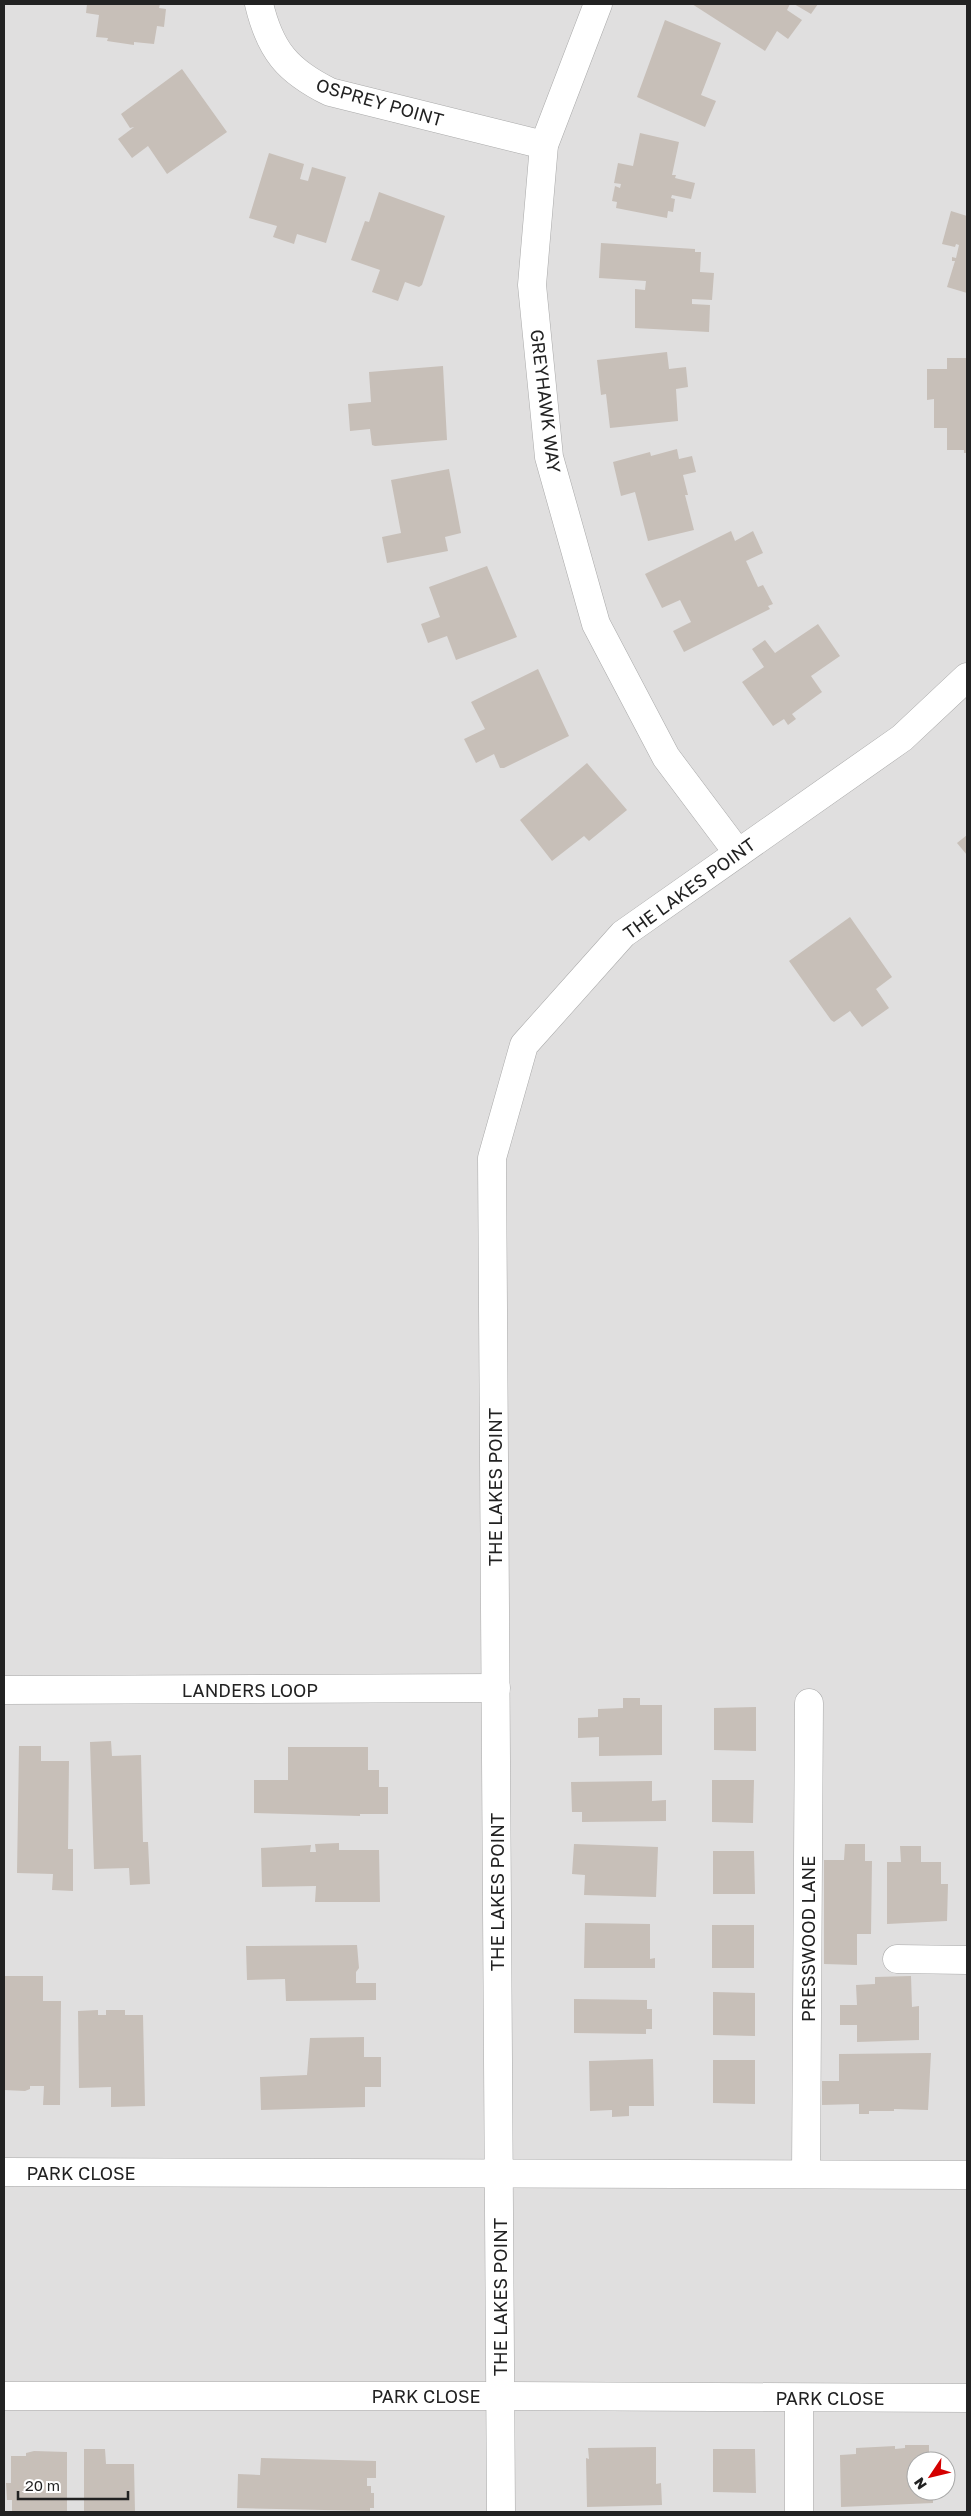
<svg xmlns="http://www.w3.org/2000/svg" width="971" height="2516" viewBox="0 0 971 2516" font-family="'Golos Text',sans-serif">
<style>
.residential{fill:#e0dfdf;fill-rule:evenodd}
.building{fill:#c7bfb8}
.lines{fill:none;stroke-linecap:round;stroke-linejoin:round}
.street-casing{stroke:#a9a9a9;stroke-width:29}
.street{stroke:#fff;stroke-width:28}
.labels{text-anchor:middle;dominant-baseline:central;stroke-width:5;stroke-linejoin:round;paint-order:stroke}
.street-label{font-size:18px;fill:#222;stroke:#fff}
</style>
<rect width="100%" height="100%" fill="#f2efe9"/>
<!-- residential -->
<path class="residential" d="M 4,4 L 967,4 L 967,2512 L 4,2512 ZM 916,2461 L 946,2461 L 946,2491 L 916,2491 Z"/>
<!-- building -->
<g class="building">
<polygon points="87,4 160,4 159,8 166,9 164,27 157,26 154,44 134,42 134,45 107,41 108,38 96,37 99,15 86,13"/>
<polygon points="692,4 790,4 787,10 802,20 788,39 777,31 765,51"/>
<polygon points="794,4 818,4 811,14"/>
<polygon points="665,20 721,43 701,95 716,101 705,127 637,97"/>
<polygon points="182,69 227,132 167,174 148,146 132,158 118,139 134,127 130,128 121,114"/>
<polygon points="640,133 679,142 672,175 676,175 675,178 695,183 691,199 672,195 671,198 675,199 673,212 668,211 667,218 616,208 617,202 612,201 615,186 620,188 621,184 614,183 618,163 633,166"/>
<polygon points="269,153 304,164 300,179 308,181 312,167 346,177 326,243 297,234 294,244 273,237 277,226 249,218"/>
<polygon points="379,192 445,216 422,285 419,287 405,282 398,301 372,292 380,270 351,260 365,221 369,222"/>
<polygon points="951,211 967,216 967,293 947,287 955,261 952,261 952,257 956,258 959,245 956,244 955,247 942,244"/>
<polygon points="601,243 695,249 695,252 701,252 700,272 714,273 712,300 692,299 692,304 710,305 709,332 635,328 635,289 645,290 646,281 599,278"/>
<polygon points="667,352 669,369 686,367 688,387 676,389 678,421 610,428 606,394 601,395 597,360"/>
<polygon points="947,358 967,358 967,453 964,453 964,450 947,450 947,428 934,428 934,399 927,400 927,369 947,369"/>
<polygon points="443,366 447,440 375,446 372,445 370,429 350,431 348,404 371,402 369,372"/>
<polygon points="677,449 679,459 692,456 696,472 683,475 688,495 685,495 694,530 648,541 635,492 621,496 613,462 650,452 651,456"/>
<polygon points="449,469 461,533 445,537 448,551 387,563 382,537 401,533 391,480"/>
<polygon points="731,531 735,541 753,531 763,553 746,561 758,587 763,585 773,604 768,606 770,609 684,652 673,631 691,622 680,600 662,608 645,574"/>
<polygon points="487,566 517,637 456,660 447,636 428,643 421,624 440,617 429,587"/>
<polygon points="818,624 840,656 811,676 822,692 792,714 796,719 788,725 784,719 773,726 742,682 764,667 752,649 765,640 775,653"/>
<polygon points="538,669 569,736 504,768 500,768 494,754 476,763 464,739 485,729 471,702"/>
<polygon points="587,763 627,810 589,841 584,836 552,861 520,820"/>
<polygon points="967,835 967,855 957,843"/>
<polygon points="850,917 892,977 876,989 889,1008 862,1027 850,1011 834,1022 831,1020 789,961"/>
<polygon points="623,1698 640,1698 640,1705 662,1705 662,1755 599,1756 599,1737 578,1738 578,1718 598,1717 598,1709 623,1708"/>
<polygon points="756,1707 756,1751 714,1750 714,1708"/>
<polygon points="111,1741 112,1756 141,1755 143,1842 148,1842 150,1884 130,1885 129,1868 94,1869 90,1742"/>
<polygon points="19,1746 41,1746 41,1761 69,1761 68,1849 73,1849 73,1891 52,1890 53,1874 17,1873"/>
<polygon points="288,1747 368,1747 368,1770 379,1770 379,1787 388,1787 388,1814 360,1814 360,1816 254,1813 254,1780 288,1780"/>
<polygon points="712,1780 754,1780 753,1823 712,1822"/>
<polygon points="652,1781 652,1801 666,1800 666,1821 582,1822 582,1812 572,1812 571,1782"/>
<polygon points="339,1843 339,1850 379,1850 380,1902 315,1902 316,1886 262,1887 261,1848 311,1845 310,1852 316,1852 315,1844"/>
<polygon points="574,1844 658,1847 656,1897 584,1895 585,1875 572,1874"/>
<polygon points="845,1844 865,1844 865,1861 872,1861 871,1934 857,1934 857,1965 824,1964 824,1860 844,1860"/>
<polygon points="900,1846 921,1846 921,1862 941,1862 941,1884 948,1884 947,1921 887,1924 887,1862 901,1862"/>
<polygon points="713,1851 754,1851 755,1894 713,1894"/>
<polygon points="585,1923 650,1924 650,1959 655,1958 655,1968 584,1968"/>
<rect x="712" y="1925" width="42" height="43"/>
<polygon points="357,1945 359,1968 356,1972 356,1983 376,1983 376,2000 286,2001 285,1979 247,1980 246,1946"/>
<polygon points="4,1976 43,1976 43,2001 61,2001 60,2105 43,2105 44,2086 30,2086 30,2089 25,2091 4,2090"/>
<polygon points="911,1976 912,2007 919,2006 919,2040 857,2042 857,2025 840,2025 840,2005 857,2005 856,1985 875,1984 875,1977"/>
<polygon points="713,1992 755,1993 755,2036 713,2035"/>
<polygon points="574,1999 647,2000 647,2009 652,2009 652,2029 646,2029 646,2034 574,2033"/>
<polygon points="98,2010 98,2015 106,2015 106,2010 125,2010 125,2015 143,2015 145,2106 111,2107 111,2087 79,2088 78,2011"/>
<polygon points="364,2037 364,2057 381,2057 381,2087 365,2087 365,2107 261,2110 260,2077 307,2075 310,2038"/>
<polygon points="931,2053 928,2110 894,2109 894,2111 869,2111 869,2114 859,2114 859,2104 822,2105 822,2081 839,2081 839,2054"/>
<polygon points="653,2059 654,2106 629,2106 629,2116 612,2117 612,2110 590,2111 589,2061"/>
<polygon points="713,2060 755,2060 755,2104 713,2103"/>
<polygon points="905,2445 929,2445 929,2461 916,2461 916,2491 933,2491 933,2503 841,2507 840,2455 856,2454 856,2448 895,2446 895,2449 905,2448"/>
<polygon points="656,2447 656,2484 661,2483 662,2505 587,2507 586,2458 589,2459 588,2448"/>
<polygon points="84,2449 105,2449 106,2464 134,2464 135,2512 84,2512"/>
<polygon points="713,2449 755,2449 756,2493 713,2492"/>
<polygon points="34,2451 67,2452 67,2511 12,2512 12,2500 7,2500 6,2483 11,2483 11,2456 26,2456 26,2453"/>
<polygon points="261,2458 376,2461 376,2478 367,2478 367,2486 371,2486 371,2493 374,2493 374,2508 370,2508 370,2511 237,2508 238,2474 260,2475"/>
</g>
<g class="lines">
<defs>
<g id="street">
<path d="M 259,4 C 270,50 287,71 330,92 L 544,145"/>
<polyline points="598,4 544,145 532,285 549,457 596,624 666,757 738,853"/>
<polyline points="4,1690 496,1688"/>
<polyline points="897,1959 967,1960"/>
<polyline points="4,2172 967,2175"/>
<polyline points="806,2174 809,1703"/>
<polyline points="4,2396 501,2396 967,2398"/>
<polyline points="799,2398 799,2512"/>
<polyline points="501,2512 492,1158 524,1045 623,934 902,738 967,677"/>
</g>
</defs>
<!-- street casing -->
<use href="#street" class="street-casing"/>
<!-- street -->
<use href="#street" class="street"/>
</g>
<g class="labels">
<!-- street labels -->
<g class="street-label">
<text transform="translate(380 102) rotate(16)">OSPREY POINT</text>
<text transform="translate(546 401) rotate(83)">GREYHAWK WAY</text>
<text transform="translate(689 888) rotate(-36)">THE LAKES POINT</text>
<text transform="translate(495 1487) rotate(-90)">THE LAKES POINT</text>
<text x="250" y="1690">LANDERS LOOP</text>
<text transform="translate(497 1892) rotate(-90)">THE LAKES POINT</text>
<text transform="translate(808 1939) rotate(-90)">PRESSWOOD LANE</text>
<text x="81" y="2173">PARK CLOSE</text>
<text transform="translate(500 2297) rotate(-90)">THE LAKES POINT</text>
<text x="426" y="2396">PARK CLOSE</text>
<text x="830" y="2398">PARK CLOSE</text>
</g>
</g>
<!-- border -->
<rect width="971" height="2516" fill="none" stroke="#222222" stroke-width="10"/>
<!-- north arrow -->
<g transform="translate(931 2476) rotate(235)"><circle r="24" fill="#ffffff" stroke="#a7a7a7"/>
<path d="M0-4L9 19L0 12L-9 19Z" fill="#d40000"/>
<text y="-8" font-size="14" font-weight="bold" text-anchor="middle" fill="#222222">N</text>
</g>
<!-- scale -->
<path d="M18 2491v8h110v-8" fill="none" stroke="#222222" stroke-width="2.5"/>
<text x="25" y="2491" font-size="15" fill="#222222" stroke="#ffffff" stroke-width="4" paint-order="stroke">20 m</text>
</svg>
